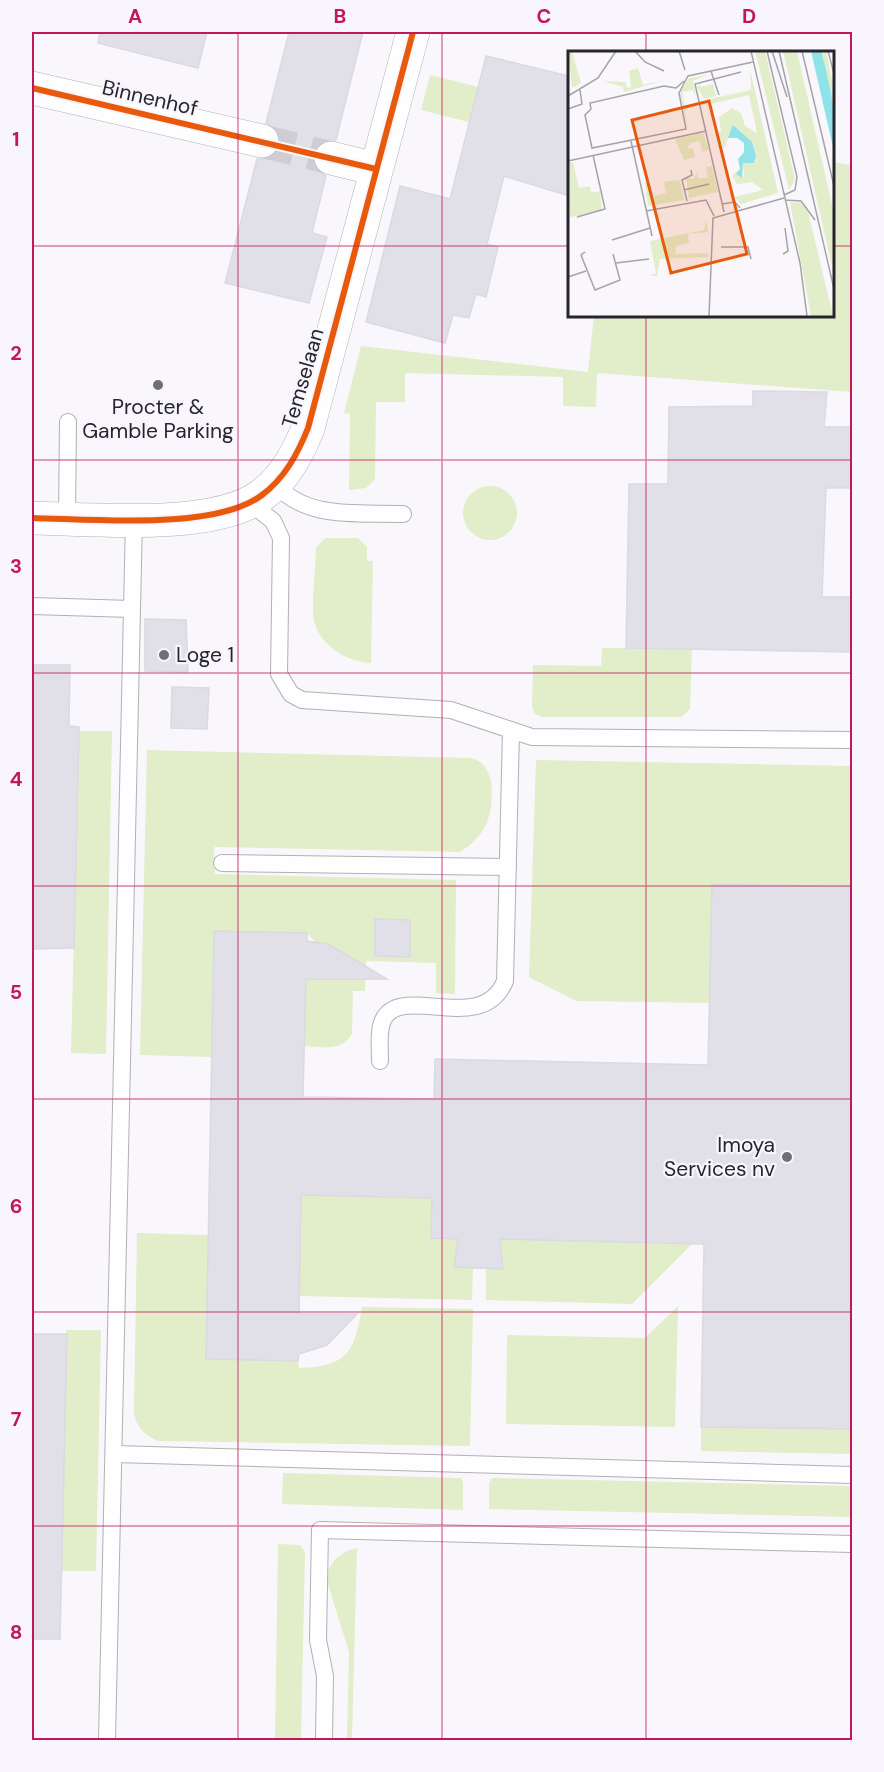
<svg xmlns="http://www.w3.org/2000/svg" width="884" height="1772" viewBox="0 0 884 1772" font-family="'DM Sans',sans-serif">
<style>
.green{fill:#e1eec9}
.building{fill:#e1dfe7;stroke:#dbd9e1;stroke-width:1.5}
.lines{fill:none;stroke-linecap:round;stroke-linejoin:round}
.minor-tunnel{stroke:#cfcdd2;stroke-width:33;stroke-dasharray:33 16;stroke-linecap:butt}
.service-casing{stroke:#b2b0b6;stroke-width:18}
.minor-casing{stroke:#b2b0b6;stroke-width:34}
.service{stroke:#fefefe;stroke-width:16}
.minor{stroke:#fefefe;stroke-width:33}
.cycleway-casing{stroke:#f8f6fc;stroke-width:10}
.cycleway{stroke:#e8590c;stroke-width:6}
.grid{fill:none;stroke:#c2185b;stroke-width:1.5;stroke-opacity:0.55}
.poi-dot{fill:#706e76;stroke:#f8f6fc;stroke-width:2}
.labels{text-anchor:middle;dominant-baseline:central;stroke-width:4.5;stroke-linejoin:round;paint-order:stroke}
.street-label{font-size:21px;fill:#27242e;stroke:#f8f6fc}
.poi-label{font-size:21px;fill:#27242e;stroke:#f8f6fc}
.inset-road{fill:none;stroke:#a5a3a9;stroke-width:1.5}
.view{fill:#e8590c;fill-opacity:0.15;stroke:#e8590c;stroke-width:3}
.inset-edge{fill:none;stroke:#27242e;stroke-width:3}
.neatline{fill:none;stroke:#c2185b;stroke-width:2}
.grid-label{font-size:20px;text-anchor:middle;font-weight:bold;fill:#c2185b}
</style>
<rect width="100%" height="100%" fill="#f9f7fb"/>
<!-- green -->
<g class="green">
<polygon points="430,75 479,87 559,145 421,110"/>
<polygon points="832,162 852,165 852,392 597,373 596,407 563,406 563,377 405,373 405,402 376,402 375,479 366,488 349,490 350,414 344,413 361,346 588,372 594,315 832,315"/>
<circle cx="490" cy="513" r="27"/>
<path d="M 325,538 L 358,538 L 367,547 L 367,561 L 373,561 L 371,663 C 348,662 322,647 315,624 C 310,611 316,565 316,548 Z"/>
<polygon points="602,648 692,649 690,709 681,717 543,717 535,714 532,707 533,665 601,666"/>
<polygon points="79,731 112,731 106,1054 71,1053"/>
<path d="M 147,750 L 470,758 C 495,762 494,796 489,816 C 485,832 473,844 460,852 L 214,847 L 215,874 L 456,880 L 455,994 L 436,993 L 436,963 L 366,961 L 365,991 L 353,991 L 352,1034 C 341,1052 323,1047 304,1046 L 306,979 L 348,979 L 307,933 L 213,1057 L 140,1055 Z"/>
<polygon points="536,760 852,766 852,887 712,884 710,1003 576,1001 529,977"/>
<polygon points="301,1195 432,1198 431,1238 458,1239 454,1267 473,1268 472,1300 299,1296"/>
<path d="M 137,1233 L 208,1235 L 206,1359 L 298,1361 L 299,1368 C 348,1366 354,1353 362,1307 L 473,1309 L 470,1446 L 159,1441 C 145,1436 136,1427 134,1412 Z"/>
<polygon points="500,1239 692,1244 632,1304 486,1300 486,1268"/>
<polygon points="678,1306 675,1427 506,1424 507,1335 645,1338"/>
<polygon points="66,1330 101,1330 96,1571 61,1571"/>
<polygon points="701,1427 852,1429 852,1454 701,1451"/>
<polygon points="283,1473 461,1478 463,1483 463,1510 282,1504"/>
<polygon points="492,1478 852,1486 852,1517 489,1509 489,1483"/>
<polygon points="278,1544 300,1545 305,1552 301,1740 275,1740"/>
<path d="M 357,1548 L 352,1738 L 347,1738 L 349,1652 L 326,1578 C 330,1561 340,1552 357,1548 Z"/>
</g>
<!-- building -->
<g class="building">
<polygon points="100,32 207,32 198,68 98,43"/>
<polygon points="289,32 363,32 336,140 326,140 318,145 313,154 313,164 318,171 326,176 312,233 327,237 309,303 225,283 257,159 268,159 275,154 280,146 280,135 274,127 266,123"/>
<polygon points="486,56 569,76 569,196 504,176 487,244 498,247 486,297 476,294 469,318 453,315 445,343 366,322 400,186 450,199"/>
<polygon points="753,391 827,392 824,427 852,427 852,488 826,488 822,597 852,597 852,652 626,648 629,484 668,484 669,407 753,406"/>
<polygon points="145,619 186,620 188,672 145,671"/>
<polygon points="32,665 70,665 69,726 79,727 74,948 32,949"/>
<polygon points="172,687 209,688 207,729 171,728"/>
<polygon points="712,884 852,887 852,1429 701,1427 704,1244 500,1239 503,1269 454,1267 458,1239 431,1238 432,1198 301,1195 299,1314 357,1314 327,1345 299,1354 298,1361 206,1359 214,931 307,933 307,941 328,944 387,979 306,979 303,1097 434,1099 435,1059 708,1065"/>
<polygon points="375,919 410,920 410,957 375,956"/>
<polygon points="32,1334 67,1334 60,1639 32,1639"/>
</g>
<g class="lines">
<!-- minor-tunnel -->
<polyline class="minor-tunnel" points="262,141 331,158"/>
<defs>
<g id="service">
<path d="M 275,483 C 305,521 362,512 403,514"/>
<polyline points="250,503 273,521 281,538 279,674 291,694 302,700 451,710 532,737 852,740"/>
<polyline points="67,518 68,422"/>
<polyline points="32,606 132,609"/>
<polyline points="222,863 508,867"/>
<path d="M 380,1061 C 380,1049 378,1031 383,1020 C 401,982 482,1037 505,981 L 511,731"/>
<polyline points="115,1454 852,1475"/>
<polyline points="107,1740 134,519"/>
<polyline points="324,1740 325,1676 318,1640 320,1530 852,1544"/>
</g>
<g id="minor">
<polyline points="32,88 262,141"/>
<polyline points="331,158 376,169"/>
<path d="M 32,518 C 91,519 215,531 262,495 C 285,478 298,453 308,428 L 413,32"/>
</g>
</defs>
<!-- service casing -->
<use href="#service" class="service-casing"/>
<!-- minor casing -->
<use href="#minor" class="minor-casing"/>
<!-- service -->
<use href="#service" class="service"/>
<!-- minor -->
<use href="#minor" class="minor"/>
<defs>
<g id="cycleway">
<polyline points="32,88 376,169"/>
<path d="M 32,518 C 91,519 215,531 262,495 C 285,478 298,453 308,428 L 413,32"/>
</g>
</defs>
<!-- cycleway casing -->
<use href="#cycleway" class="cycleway-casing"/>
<!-- cycleway -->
<use href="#cycleway" class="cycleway"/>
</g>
<!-- grid -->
<path class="grid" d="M 238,32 L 238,1740M 442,32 L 442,1740M 646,32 L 646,52M 32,246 L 569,246M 832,246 L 852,246M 646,315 L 646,1740M 32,460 L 852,460M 32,673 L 852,673M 32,886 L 852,886M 32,1099 L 852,1099M 32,1312 L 852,1312M 32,1526 L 852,1526"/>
<!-- markers -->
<g class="poi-dot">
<circle cx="158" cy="385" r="6"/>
<circle cx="164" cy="655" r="6"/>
<circle cx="787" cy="1157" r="6"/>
</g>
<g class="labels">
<!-- street labels -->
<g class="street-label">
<text transform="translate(150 98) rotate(13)">Binnenhof</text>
<text transform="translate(303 378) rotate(-74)">Temselaan</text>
</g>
<!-- poi labels -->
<g class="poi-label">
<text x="158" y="407">Procter &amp;<tspan x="158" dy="24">Gamble Parking</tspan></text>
<text x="176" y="655" text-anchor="start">Loge 1</text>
<text x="775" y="1145" text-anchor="end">Imoya<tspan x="775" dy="24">Services nv</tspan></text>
</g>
</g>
<!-- overview -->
<g transform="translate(568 51)">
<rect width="266" height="266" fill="#f9f7fb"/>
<path d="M 0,0 L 4,0 L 13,32 L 4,37 ZM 187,0 L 197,0 L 227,128 L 221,139 ZM 215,0 L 229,0 L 265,158 L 265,220 ZM 253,0 L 258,0 L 265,34 L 265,53 ZM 70,17 L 75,34 L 104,27 L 56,41 L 55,36 L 35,30 L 57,31 L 59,37 L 63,36 L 61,20 ZM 182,18 L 210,142 L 173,153 L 166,146 L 195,139 L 184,131 L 169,133 L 164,125 L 172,116 L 169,121 L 176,126 L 175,112 L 188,110 L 185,93 L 166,75 L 155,99 L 150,81 L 153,80 L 151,66 L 164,57 L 173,62 L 177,75 L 189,82 L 181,44 L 143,53 L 142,48 L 183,39 ZM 140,24 L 125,30 L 128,46 L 125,39 L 114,41 L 120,76 L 112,42 L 121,27 ZM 133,32 L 132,36 L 145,33 L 148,45 L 136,48 L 129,36 ZM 135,82 L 141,99 L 134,101 L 132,90 L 122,92 L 119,98 L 125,97 L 127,106 L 116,109 L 107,88 ZM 5,111 L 11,137 L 22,135 L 23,142 L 32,140 L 34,160 L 2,166 L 0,112 ZM 144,115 L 150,141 L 121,147 L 118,127 L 126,128 L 130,119 L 129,127 L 140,127 L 138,116 ZM 108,129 L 112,130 L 116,149 L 80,155 L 77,132 L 82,131 L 85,145 L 98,142 L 96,131 ZM 222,151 L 233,152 L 240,161 L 265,265 L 243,265 ZM 138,168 L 140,181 L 120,183 L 121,192 L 108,195 L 107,203 L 140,202 L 140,206 L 92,208 L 89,225 L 82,225 L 88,222 L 82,190 L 136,179 Z" fill="#e1eec9"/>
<path d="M 243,0 L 253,0 L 258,19 L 265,53 L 265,96 ZM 165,74 L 184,91 L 188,105 L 186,112 L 175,112 L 174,127 L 168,123 L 172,118 L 170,108 L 176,101 L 176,92 L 169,87 L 160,87 Z" fill="#8fe1ea"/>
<path class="inset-road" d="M 67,0 L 77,11 L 96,20M 111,0 L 117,19M 183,0 L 232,212 L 239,265M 199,0 L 229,126 L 227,139 L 216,144M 204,0 L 219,46M 211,0 L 266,238M 234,0 L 266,135M 260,0 L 266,23M 143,20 L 151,44M 116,30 L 108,37 L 96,35 L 22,52 L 23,58 L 17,64 L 24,97 L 118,78 L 111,42 L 120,25 L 185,11M 0,45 L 30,27 L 48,0M 0,58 L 14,53 L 12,39M 63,90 L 84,185M 0,110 L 138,80M 116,139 L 141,133M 217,149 L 233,150 L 247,169M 119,150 L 114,129 L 124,124 L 123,119M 154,153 L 167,151 L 172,157M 78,160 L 138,149 L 146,165M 156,161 L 127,33 L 173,21M 9,166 L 37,158 L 25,104M 44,189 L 82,177M 153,196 L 180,196 L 183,208M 17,201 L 13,204 L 27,239 L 52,229 L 45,203M 215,203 L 220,200 L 217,177M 48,212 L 81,208M 0,226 L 18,220M 141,265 L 145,167 L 216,147"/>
<path class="view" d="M 141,50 L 179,203 L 103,222 L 64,69 Z"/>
<rect width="266" height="266" class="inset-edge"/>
</g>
<!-- border -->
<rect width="884" height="1772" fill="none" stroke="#f8f6fc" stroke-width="66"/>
<rect x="33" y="33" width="818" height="1706" class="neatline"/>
<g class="grid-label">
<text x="135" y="23">A</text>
<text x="340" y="23">B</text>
<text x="544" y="23">C</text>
<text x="749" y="23">D</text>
<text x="16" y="146">1</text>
<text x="16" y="360">2</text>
<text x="16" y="573">3</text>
<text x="16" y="786">4</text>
<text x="16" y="999">5</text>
<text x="16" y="1213">6</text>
<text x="16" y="1426">7</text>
<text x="16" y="1639">8</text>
</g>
</svg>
